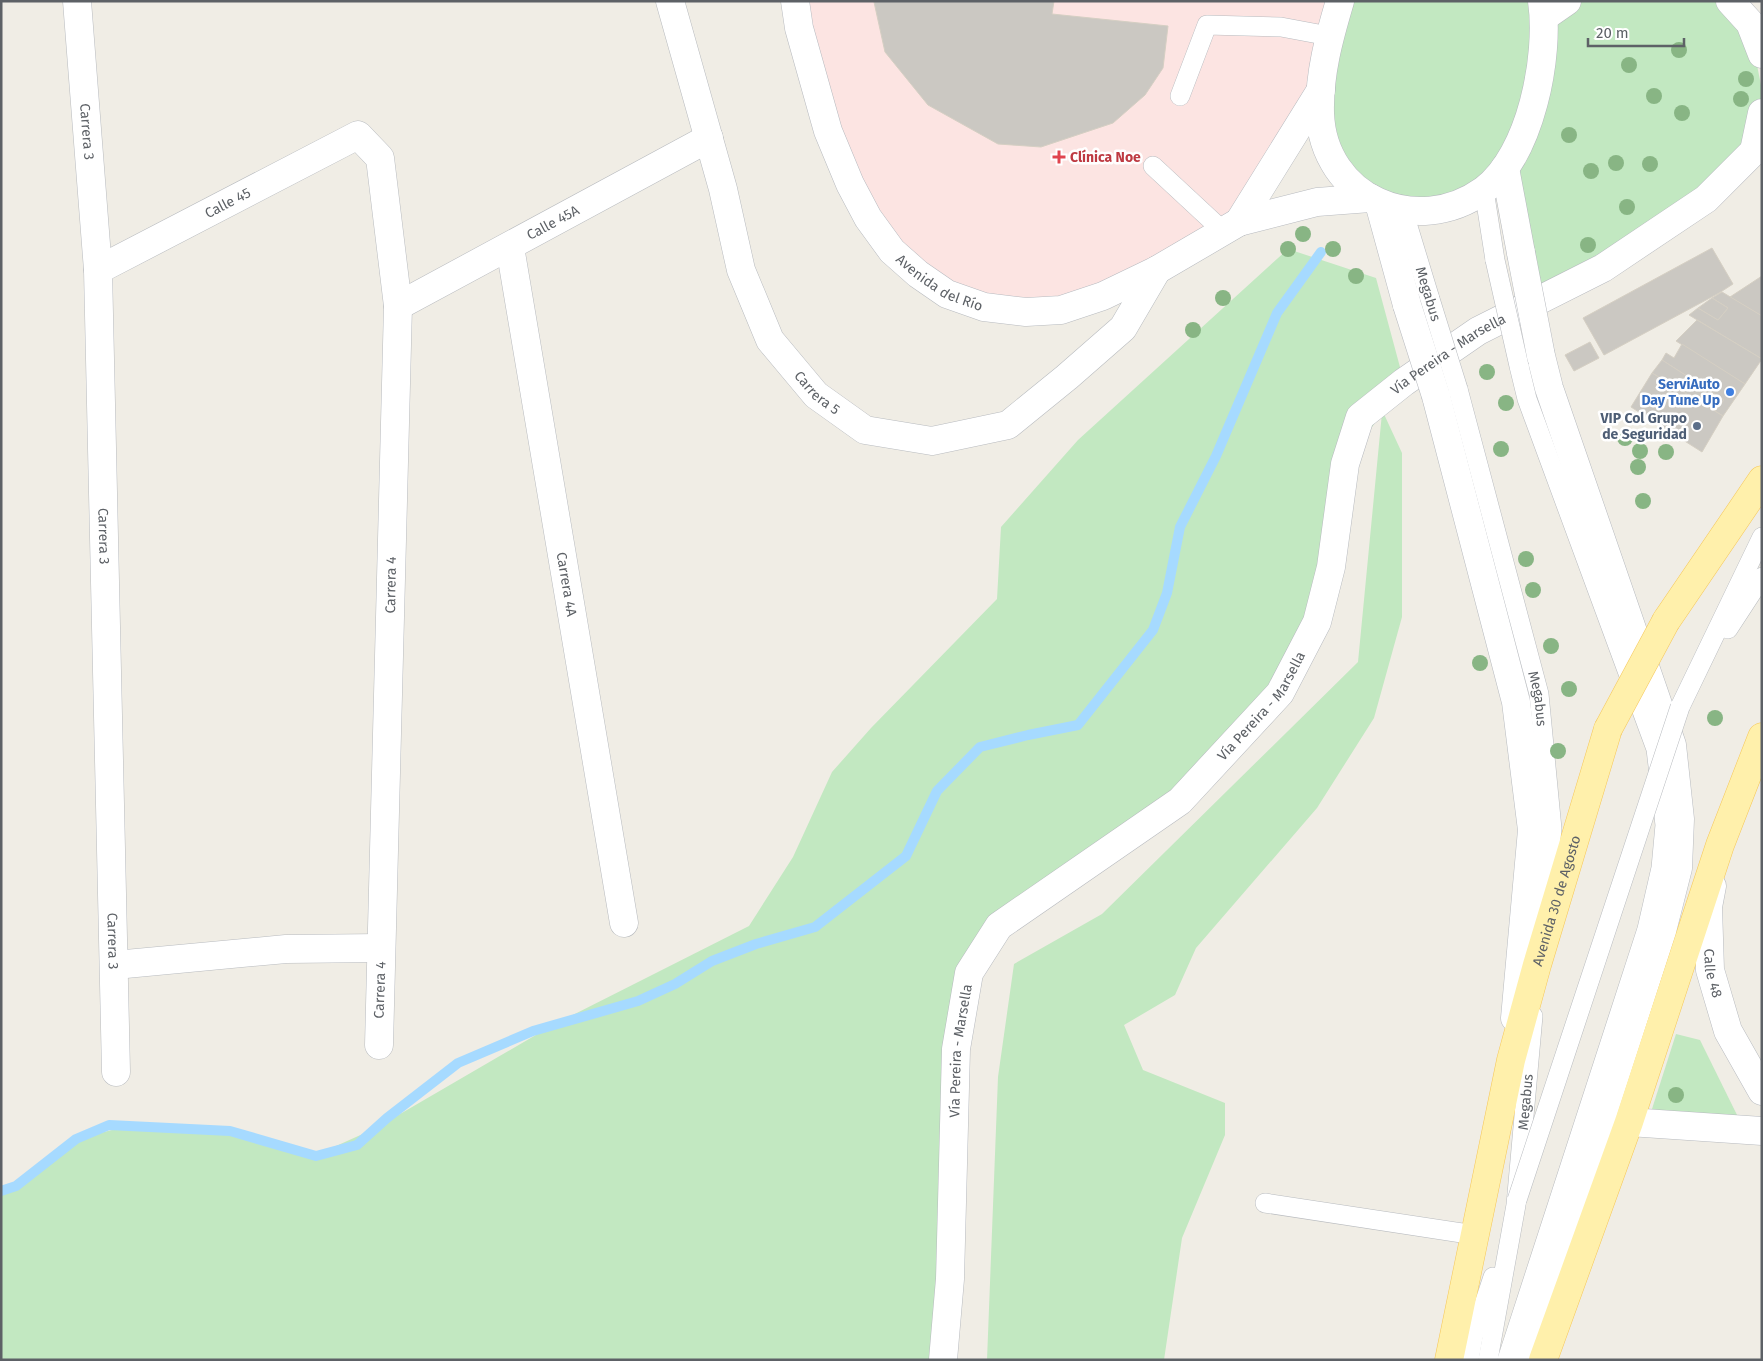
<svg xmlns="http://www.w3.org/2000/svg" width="1763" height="1361" viewBox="0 0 1763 1361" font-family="'Fira Sans',sans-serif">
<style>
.medical{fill:#fce4e2}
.green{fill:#c2e8c1}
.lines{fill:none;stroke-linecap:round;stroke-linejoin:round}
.stream{stroke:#a6daff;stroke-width:10}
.building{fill:#cbc8c2;stroke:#d5cfc3}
.lane-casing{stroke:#b8bbbf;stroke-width:20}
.street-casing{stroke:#b8bbbf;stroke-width:29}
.secondary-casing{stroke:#b7babf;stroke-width:29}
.primary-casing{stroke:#f6c758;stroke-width:29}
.lane{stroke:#fff;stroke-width:19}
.street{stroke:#fff;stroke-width:28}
.secondary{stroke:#fff;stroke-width:28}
.primary{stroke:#fff0ab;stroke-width:28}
.lane-bridge-casing{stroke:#b8bbbf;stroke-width:20;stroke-linecap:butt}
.secondary-bridge-casing{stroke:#b7babf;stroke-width:29;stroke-linecap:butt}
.primary-bridge-casing{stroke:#f6c758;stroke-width:29;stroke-linecap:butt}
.lane-bridge{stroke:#fff;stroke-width:19}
.secondary-bridge{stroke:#fff;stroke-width:28}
.primary-bridge{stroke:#fff0ab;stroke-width:28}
.tree{fill:#88b584}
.health-dot{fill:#e0444e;stroke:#fff;stroke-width:2}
.shop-dot{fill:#3f7fe0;stroke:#fff;stroke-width:2}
.service-dot{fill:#5c6f8a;stroke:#fff;stroke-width:2}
.labels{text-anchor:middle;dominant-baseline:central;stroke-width:5;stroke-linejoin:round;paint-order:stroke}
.street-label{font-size:14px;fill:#5d6166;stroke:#fff}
.health-label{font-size:14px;font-weight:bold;fill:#be3a42;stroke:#fff;text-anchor:start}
.shop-label{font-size:14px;font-weight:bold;fill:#366cbe;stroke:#fff;text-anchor:end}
.service-label{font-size:14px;font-weight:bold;fill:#4e5e75;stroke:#fff;text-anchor:end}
</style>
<rect width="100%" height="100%" fill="#f0ede5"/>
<!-- medical -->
<polygon class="medical" points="795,1 1340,1 1324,59 1239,222 1061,310 947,294 868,218"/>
<!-- green -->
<g class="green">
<polygon points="1340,1 1728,1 1756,60 1762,90 1762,108 1749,143 1706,199 1537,292 1495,180 1403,210 1332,158 1329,36"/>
<polygon points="1288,249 1376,278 1404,382 1383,412 1402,453 1402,617 1374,718 1317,808 1196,948 1175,995 1124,1025 1143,1070 1225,1103 1225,1135 1182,1238 1164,1360 987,1360 998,1077 1014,964 1102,914 1358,662 1382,413 1346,464 1322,604 1264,710 1180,801 999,926 956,1049 934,1360 1,1360 1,1191 30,1175 76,1139 128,1126 230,1131 316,1155 376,1128 553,1025 749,926 793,857 832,772 871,728 997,599 1001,527 1078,440"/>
<polygon points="1676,1034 1700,1040 1739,1119 1651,1112"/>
</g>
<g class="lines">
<!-- stream -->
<polyline class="stream" points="1,1191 16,1186 76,1139 109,1125 230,1131 316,1156 357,1145 387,1118 458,1063 533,1031 638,1001 675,984 712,961 756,944 815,927 906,856 937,791 980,747 1028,735 1078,725 1153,630 1167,593 1180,527 1216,456 1277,313 1321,252"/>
</g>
<!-- building -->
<g class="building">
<polygon points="880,1 1054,1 1052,14 1168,26 1163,68 1145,95 1113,123 1041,147 998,144 928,105 885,52 874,2"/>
<polygon points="1712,248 1733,284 1719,293 1604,355 1583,318"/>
<polygon points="1762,276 1762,316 1730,297"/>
<polygon points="1722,292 1762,316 1762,359 1689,315 1698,308 1718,320 1728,308 1712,298"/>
<polygon points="1712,298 1728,308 1718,320 1698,308"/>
<polygon points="1697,320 1762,359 1745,384 1676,341"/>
<polygon points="1590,342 1599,358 1574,371 1565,355"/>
<polygon points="1682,344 1745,384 1723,416 1715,411 1724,400 1662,360 1666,353 1674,358"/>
<polygon points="1662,360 1724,400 1715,411 1652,373"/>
<polygon points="1652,373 1723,416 1702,452 1631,407"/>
</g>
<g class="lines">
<defs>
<g id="lane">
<polyline points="1180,96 1207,25 1281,27 1329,36"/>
<polyline points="1153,166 1223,231"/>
<polyline points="1484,190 1495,260"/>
<polyline points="1403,210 1430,299"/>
<path id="s1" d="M 1458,389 L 1539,694 L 1552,829 L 1543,914"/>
<polyline points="1728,629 1762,577"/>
<polyline points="1680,707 1762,537"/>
<polyline points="1265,1203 1475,1235"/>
<polyline points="1469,1360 1473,1337 1493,1277"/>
<path id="s2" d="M 1488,1360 L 1516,1205 L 1533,1016"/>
<polyline points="1507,1360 1647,929 1661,868 1665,825 1656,749 1527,399 1519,366"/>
</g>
<g id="street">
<path id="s3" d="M 77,1 L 98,270 L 116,1072"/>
<path id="s4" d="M 670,1 L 723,189 L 741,270 L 770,340 L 816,395 L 865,430 L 932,441 L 1008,425 L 1067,377 L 1123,328 L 1157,270"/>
<path id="s5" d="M 510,247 L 624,923"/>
<path id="s6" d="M 98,270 L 358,135 L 380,158 L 398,306 L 379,1045"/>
<path id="s7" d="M 398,306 L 709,138"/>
<polyline points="115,965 286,949 381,948"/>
</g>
<g id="secondary">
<path id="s8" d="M 795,1 L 799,28 L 828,131 L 850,184 L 868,218 L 892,251 L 918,274 L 947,294 L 984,307 L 1026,312 L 1061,310 L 1103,296 L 1157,270 L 1239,222 L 1317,202 L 1370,198"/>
<path d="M 1340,1 C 1329,38 1319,74 1320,113 C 1323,198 1416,239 1484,190 C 1531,155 1550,56 1542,1"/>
<polyline points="1730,1 1750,23 1762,54"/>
<polyline points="1544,17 1567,1"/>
<polyline points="1754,151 1762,113"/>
<polyline points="1505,168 1521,253"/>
<polyline points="1379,203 1407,305"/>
<polyline points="1239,222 1321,90"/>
<polyline points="1436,396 1516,702 1532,830 1515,1018"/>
<path id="s9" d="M 1712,886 L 1708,907 L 1710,970 L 1728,1031 L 1762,1091"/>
<polyline points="1629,1122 1762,1131"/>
<path id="s10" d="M 943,1360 L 950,1279 L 956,1049 L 969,973 L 999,926 L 1180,801 L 1280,693 L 1317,622 L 1331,567 L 1345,464 L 1360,417 L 1404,382 L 1478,331 L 1603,268 L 1706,199 L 1754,151 L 1762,148"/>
<polyline points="1523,1360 1662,931 1678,868 1680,819 1672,745 1549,388 1541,356"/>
</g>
<g id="primary">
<polyline points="1666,621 1762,480"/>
<path id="s11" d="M 1449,1360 L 1511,1060 L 1537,965 L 1608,729"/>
<polyline points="1543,1360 1629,1122 1720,845 1762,737"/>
</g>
</defs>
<!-- lane casing -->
<use href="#lane" class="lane-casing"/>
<!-- street casing -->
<use href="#street" class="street-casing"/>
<!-- secondary casing -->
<use href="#secondary" class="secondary-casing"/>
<!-- primary casing -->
<use href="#primary" class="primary-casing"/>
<!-- lane -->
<use href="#lane" class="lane"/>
<!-- street -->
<use href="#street" class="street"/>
<!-- secondary -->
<use href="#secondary" class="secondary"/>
<!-- primary -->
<use href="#primary" class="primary"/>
<defs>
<g id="lane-bridge">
<polyline points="1495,260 1519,366"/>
<polyline points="1430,299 1458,389"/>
<polyline points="1517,1200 1680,707"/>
</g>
<g id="secondary-bridge">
<polyline points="1521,253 1541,356"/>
<polyline points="1407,305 1436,396"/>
</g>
<polyline id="primary-bridge" points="1608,729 1666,621"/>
</defs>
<!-- lane-bridge casing -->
<use href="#lane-bridge" class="lane-bridge-casing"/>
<!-- secondary-bridge casing -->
<use href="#secondary-bridge" class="secondary-bridge-casing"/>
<!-- primary-bridge casing -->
<use href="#primary-bridge" class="primary-bridge-casing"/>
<!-- lane-bridge -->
<use href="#lane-bridge" class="lane-bridge"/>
<!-- secondary-bridge -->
<use href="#secondary-bridge" class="secondary-bridge"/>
<!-- primary-bridge -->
<use href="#primary-bridge" class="primary-bridge"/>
</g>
<!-- trees -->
<g class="tree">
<circle cx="1679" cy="50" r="8"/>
<circle cx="1629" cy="65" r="8"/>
<circle cx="1746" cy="79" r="8"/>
<circle cx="1654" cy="96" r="8"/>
<circle cx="1741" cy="99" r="8"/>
<circle cx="1682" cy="113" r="8"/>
<circle cx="1569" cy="135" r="8"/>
<circle cx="1616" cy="163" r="8"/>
<circle cx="1650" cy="164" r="8"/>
<circle cx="1591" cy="171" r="8"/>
<circle cx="1627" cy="207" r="8"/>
<circle cx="1303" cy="234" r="8"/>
<circle cx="1588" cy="245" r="8"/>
<circle cx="1288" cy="249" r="8"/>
<circle cx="1333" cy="249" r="8"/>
<circle cx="1356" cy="276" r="8"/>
<circle cx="1223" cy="298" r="8"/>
<circle cx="1193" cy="330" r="8"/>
<circle cx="1487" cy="372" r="8"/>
<circle cx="1506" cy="403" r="8"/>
<circle cx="1625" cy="438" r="8"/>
<circle cx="1501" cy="449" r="8"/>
<circle cx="1640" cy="451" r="8"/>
<circle cx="1666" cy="452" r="8"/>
<circle cx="1638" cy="467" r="8"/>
<circle cx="1643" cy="501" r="8"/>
<circle cx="1526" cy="559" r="8"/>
<circle cx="1533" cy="590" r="8"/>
<circle cx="1551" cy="646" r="8"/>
<circle cx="1480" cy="663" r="8"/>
<circle cx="1569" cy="689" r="8"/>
<circle cx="1715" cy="718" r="8"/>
<circle cx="1558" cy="751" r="8"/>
<circle cx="1676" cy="1095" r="8"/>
</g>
<!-- markers -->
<path class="health-dot" d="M1056.5 149.5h5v5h5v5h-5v5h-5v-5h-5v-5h5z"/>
<circle class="shop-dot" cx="1730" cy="392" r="5"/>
<circle class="service-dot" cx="1697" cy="426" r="5"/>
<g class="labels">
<!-- street labels -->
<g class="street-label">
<text stroke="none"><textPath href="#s3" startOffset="131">Carrera 3</textPath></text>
<text stroke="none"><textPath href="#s6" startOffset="146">Calle 45</textPath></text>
<text stroke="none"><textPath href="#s7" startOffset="176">Calle 45A</textPath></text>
<text stroke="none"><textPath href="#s8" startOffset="329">Avenida del Río</textPath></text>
<text transform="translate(1428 294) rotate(73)">Megabus</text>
<text stroke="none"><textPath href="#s10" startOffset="1210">Vía Pereira - Marsella</textPath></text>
<text stroke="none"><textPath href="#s4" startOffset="425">Carrera 5</textPath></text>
<text stroke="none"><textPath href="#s3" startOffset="536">Carrera 3</textPath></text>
<text transform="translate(391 585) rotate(-89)">Carrera 4</text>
<text stroke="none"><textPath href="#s5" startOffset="342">Carrera 4A</textPath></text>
<text stroke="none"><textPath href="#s1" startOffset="320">Megabus</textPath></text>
<text stroke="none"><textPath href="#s10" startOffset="790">Vía Pereira - Marsella</textPath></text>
<text stroke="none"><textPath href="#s11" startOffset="472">Avenida 30 de Agosto</textPath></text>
<text stroke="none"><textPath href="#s3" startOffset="941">Carrera 3</textPath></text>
<text stroke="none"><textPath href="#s9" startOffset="88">Calle 48</textPath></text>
<text transform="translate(380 990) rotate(-88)">Carrera 4</text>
<text stroke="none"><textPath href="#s10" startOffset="310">Vía Pereira - Marsella</textPath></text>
<text stroke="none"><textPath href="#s2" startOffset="261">Megabus</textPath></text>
</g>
<!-- health labels -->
<g class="health-label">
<text x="1070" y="157">Clínica Noe</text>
</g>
<!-- shop labels -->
<g class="shop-label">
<text x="1720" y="384">ServiAuto<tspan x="1720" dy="16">Day Tune Up</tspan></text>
</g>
<!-- service labels -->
<g class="service-label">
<text x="1687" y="418">VIP Col Grupo<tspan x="1687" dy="16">de Seguridad</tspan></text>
</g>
</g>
<!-- border -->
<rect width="1763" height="1361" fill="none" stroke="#5d6166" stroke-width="5"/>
<!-- scale -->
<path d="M1588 38v8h96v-8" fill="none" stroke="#5d6166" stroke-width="2.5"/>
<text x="1596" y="38" font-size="15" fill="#5d6166" stroke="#ffffff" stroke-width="4" paint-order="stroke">20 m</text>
</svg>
